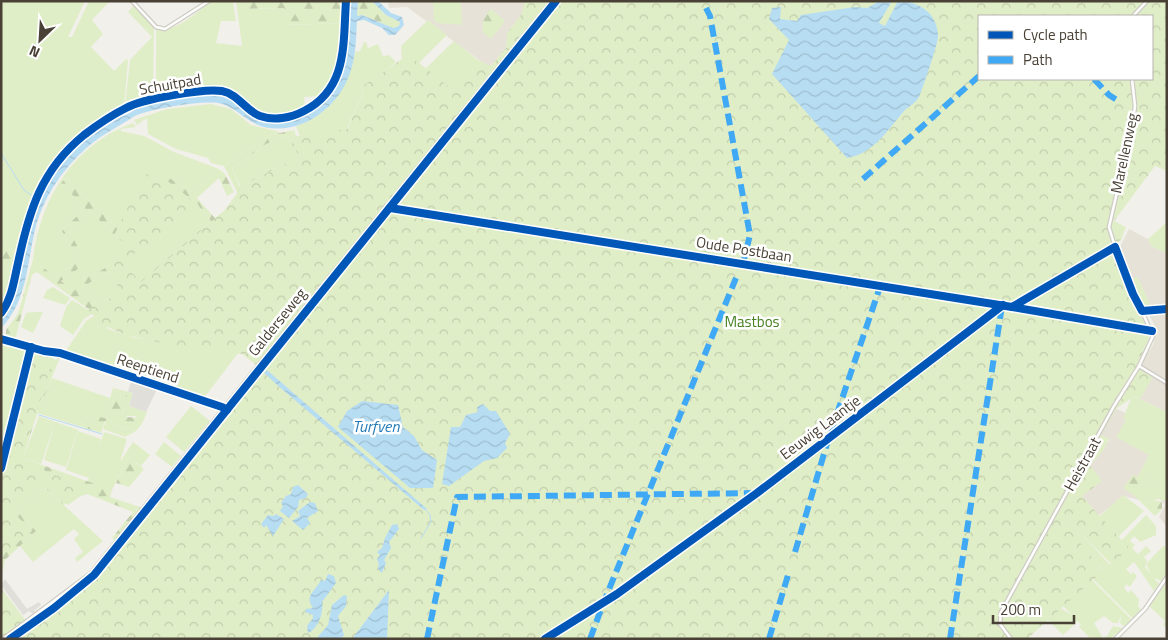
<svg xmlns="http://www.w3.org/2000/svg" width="1168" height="640" viewBox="0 0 1168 640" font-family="'Titillium Web',sans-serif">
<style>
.residential{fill:#e7e2d7}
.grass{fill:#e0eec8}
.forest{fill:url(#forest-firs);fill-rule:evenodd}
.park{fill:url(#park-crowns);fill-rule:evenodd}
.parking{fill:#e1dfda}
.water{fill:url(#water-waves)}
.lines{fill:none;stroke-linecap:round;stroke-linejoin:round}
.stream{stroke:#b7ddf3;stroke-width:1}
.minor-casing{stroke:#cfccc6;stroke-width:5}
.tertiary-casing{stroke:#cfccc6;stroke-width:5}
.minor{stroke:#fdfdfc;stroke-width:2.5}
.tertiary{stroke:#fdfdfc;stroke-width:2.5}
.quiet{stroke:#3fa9f5;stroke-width:6;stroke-dasharray:12 6;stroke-linecap:butt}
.cycleway-casing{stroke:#fff;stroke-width:11}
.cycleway{stroke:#0057b8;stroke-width:8}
.labels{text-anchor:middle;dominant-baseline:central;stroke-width:5;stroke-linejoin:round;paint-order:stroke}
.street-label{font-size:15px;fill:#494135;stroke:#fff}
.park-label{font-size:15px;fill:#488123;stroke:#fff}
.water-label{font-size:16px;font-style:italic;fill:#237bb7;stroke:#fff}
</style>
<defs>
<pattern id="forest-firs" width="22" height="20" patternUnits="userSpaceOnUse" patternTransform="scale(1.25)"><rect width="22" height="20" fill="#e0eec8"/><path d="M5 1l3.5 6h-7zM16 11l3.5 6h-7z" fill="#c2cdac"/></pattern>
<pattern id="park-crowns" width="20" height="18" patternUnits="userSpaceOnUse" patternTransform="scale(1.25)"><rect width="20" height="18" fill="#e0eec8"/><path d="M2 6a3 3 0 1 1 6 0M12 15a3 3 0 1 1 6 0" fill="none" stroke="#c2cdac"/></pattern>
<pattern id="water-waves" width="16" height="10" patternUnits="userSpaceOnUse" patternTransform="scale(1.25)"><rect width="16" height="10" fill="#b7ddf3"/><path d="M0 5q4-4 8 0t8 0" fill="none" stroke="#9fbfd1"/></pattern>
</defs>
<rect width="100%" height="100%" fill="#f2f0ea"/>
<!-- residential -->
<g class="residential">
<polygon points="388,1 542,1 490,68 407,7 389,8"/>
<polygon points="1129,229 1167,249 1167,412 1139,399 1152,376 1140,366 1153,345 1156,331 1155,326 1130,279 1119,249"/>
<polygon points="1115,408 1129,415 1167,484 1167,527 1159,517 1165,505 1157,496 1148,502 1123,496 1100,515 1076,492 1088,467 1099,450 1110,440 1100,435"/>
</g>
<!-- grass -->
<g class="grass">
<path d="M 1,1 L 85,1 L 68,37 L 72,37 L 89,1 L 110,1 L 92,20 L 103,34 L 91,47 L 114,71 L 126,59 L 128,60 L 124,108 C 58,149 34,178 18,254 L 1,244 Z"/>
<path d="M 212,1 L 233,1 L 236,21 L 221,21 L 216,43 L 242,46 L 236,1 L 240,1 L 242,9 L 284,8 L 286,25 L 345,23 L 340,66 L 327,93 L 324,96 L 304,97 L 305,110 L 303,111 C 284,119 264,119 248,106 C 241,100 235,93 226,91 C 204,86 178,94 156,97 L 156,29 C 176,33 196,12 212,1 Z"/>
<polygon points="433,1 461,1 462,25 437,23 434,20"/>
<polygon points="134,5 154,27 153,98 125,106 130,60 152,37 128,12"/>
<polygon points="428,20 447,35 403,79 401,46"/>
<polygon points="454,41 479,61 446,90 425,69"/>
<path d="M 364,42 L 366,42 L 368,48 L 378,44 L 383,56 L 389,55 L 396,62 L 363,88 L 361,98 L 345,132 L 300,136 L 296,126 C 331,115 349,86 355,52 L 360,51 Z"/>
<polygon points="211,104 231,109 251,125 280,132 270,135 224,166 211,163 208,158 176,149 148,134 147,118 137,125 134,120 167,109"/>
<path d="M 133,123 L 136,127 L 121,129 L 121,131 L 144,136 L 174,152 L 219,169 L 193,192 L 164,175 L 118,229 L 66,178 L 61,183 L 85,208 L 62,231 L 78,260 L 55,277 L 33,259 C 40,199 74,144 133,123 Z"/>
<polygon points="288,136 299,158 266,172 241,187 232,169 266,144"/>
<polygon points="198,205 211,221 139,284 120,262"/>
<polygon points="91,212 113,234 135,245 102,270 85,278 74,292 61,281 85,263 70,232"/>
<polygon points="1167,222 1167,254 1151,246 1148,239"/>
<polygon points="1,266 14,274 8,297 1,311"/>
<polygon points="108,271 122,287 123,293 96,303 83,287"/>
<polygon points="1136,277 1139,280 1151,306 1140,307 1128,281"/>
<polygon points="53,287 70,298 65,305 43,298 47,290"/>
<polygon points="72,300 93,313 84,319 73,335 60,326 66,307"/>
<polygon points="33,312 43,312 33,333 21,327 26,313"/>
<polygon points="97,314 108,329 136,338 239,352 203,399 65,352 86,321"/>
<polygon points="1,341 30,351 1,458 3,430 1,429"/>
<polygon points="52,378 110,398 113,388 133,393 129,406 147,412 142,424 135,416 125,416 122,411 127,401 127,395 116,391 108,416 104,418 86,416 82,427 37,413"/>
<polygon points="1125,392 1167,412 1167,492 1140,472 1149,455 1116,437 1126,420 1123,418 1131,399"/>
<polygon points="191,406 210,421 184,452 166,437"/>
<polygon points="39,416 78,430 66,467 44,460 55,423 41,464 23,458"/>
<polygon points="106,420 110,420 115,425 136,431 125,437 103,429"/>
<polygon points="78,431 101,439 99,447 104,432 127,439 120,462 133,442 150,455 141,466 129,457 112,490 87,482 89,478 66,470"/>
<polygon points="164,442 181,456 172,467 155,454"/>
<polygon points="1146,484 1156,486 1167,496 1167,501 1157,499 1146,503 1142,499 1140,491"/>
<polygon points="44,487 103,541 77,562 75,558 83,552 74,539 79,534 74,529 33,562 20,546 36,531 18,512"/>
<polygon points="1123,495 1144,511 1118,537 1099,517"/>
<polygon points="1146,515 1156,526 1156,535 1140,542 1134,536 1130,541 1135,545 1132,548 1138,554 1146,546 1151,551 1144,557 1147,561 1145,567 1159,584 1154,591 1134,562 1126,569 1131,574 1133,572 1137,576 1130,587 1124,583 1126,585 1124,588 1128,593 1131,590 1139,599 1138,606 1141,610 1133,619 1093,579 1103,570 1068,532 1064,523 1068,519 1110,565 1121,541"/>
<polygon points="1163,546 1167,547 1167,573 1161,581 1152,577 1146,564"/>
<polygon points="1092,580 1132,620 1125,627 1120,623 1121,615 1118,623 1113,623 1104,616 1094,623 1103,638 1107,636 1113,626 1123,628 1110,639 1091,639 1079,627 1081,625 1078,621 1063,635 1047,619 1060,608 1072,615 1063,606"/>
<polygon points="1164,584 1167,587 1167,629 1163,625 1165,621 1149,606"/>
</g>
<!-- forest -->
<g class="forest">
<polygon points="240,1 345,1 345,23 285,25 284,8 241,9"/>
<polygon points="358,1 372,1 386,15 400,22 400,26 393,28 362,15 357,16"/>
<path d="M 491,9 L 505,21 L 491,39 L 483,32 C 481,22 484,17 491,9 Z"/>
<path d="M 294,130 L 307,168 L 240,198 L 224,166 L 270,135 ZM 288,136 L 299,158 L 266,172 L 240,187 L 232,169 L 266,144 Z"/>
<path d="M 219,169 L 225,174 L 234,192 L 227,196 L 219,178 L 197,198 L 215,218 L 224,211 L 227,212 L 138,291 L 96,311 L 87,308 L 37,272 L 32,275 L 15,340 L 31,345 L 31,346 L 6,339 L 6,330 L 17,315 L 21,304 L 33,259 L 55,277 L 78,260 L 62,231 L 85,208 L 61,183 L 66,178 L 118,229 L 148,170 L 164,175 L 193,192 ZM 198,205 L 211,221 L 139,283 L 121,262 ZM 91,212 L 113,234 L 134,246 L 102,270 L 86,277 L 74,291 L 61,281 L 86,263 L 70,232 ZM 108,271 L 122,287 L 122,293 L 96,303 L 83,287 Z"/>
<polygon points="1,244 18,254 14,274 1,266"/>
<polygon points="31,351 56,360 61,355 37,414 23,458 112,490 110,497 143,508 116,542 112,538 133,512 87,494 70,500 64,505 44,487 18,512 36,531 5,560 1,579 1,548"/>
<polygon points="116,391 127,395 127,401 122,411 127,417 138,418 142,424 136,431 115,425 110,420 105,421 101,433 82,427 85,416 89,417 90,414 104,418 108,416"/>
<polygon points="129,457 144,469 129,487 116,483"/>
<polygon points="1140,472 1167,492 1167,496 1150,484 1141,489 1142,499 1146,503 1154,500 1162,502 1162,509 1155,516 1135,496 1123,488 1133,475 1137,477"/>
</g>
<!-- park -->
<g class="park">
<path d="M 525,1 L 1167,1 L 1167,171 L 1155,166 L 1114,221 L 1126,227 L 1121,240 L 1112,246 L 1142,315 L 1149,338 L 1136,367 L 1154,375 L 1140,399 L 1135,396 L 1117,408 L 1101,435 L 1109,439 L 1103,451 L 1090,465 L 1102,481 L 1082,496 L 1129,548 L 1112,565 L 1068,520 L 1064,523 L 1103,571 L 1027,639 L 1,639 L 1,588 L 26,621 L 95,576 L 204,442 L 260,368 L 242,354 L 185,348 L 126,335 L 105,326 L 95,316 L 84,311 L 121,293 L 108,267 L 129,247 L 114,235 L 145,174 L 162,177 L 199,205 L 122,263 L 141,282 L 224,211 L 243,185 L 299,157 L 290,137 L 347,129 L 362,96 L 363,86 L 406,56 L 418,62 L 448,86 L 478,60 L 491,66 L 506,48 L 507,33 L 521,15 ZM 979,16 L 1152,16 L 1152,79 L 979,79 Z"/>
<polygon points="29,350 55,354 21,461 86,487 78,498 68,505 42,482 13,512 32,531 1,556 1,457"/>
</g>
<!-- parking -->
<g class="parking">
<polygon points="132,378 158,387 146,412 129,406 133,393 128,392"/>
<polygon points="5,579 27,609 39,602 41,605 35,610 33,609 36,612 33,614 29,611 23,615 1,585"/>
</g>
<!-- water -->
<g class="water">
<path d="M 348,1 L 358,1 L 357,16 L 362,15 L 393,28 L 399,26 L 400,22 L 386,15 L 372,1 L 378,1 L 391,13 L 402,17 L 404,25 L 395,35 L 389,35 L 382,28 L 364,20 L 357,21 C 356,38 356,54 351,70 C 341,105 303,136 264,127 C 245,122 236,106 218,103 C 204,100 145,109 133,117 C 121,125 103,134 90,145 C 65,166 45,194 36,226 C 27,260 28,301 1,328 C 1,312 12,298 15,281 C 20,259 22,235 30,214 C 48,165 86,129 132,112 L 135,107 C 160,99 193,89 221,92 C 238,95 246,114 262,118 C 277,121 293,118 307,112 C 349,91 347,42 348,1 Z"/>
<path d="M 880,1 L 892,1 L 879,23 L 885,26 L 898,1 C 919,1 937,13 938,35 C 939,42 922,89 919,97 C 916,103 909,106 905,110 C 889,128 874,154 847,158 L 772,74 L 789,40 L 769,19 L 772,8 L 781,7 L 780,19 L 797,21 L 801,15 L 855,7 L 867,8 Z"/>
<polygon points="267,370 427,509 424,510 283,390 264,373"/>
<polygon points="362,401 398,405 403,427 414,436 422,450 437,460 433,488 410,488 338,427 347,411"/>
<polygon points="483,404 490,411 496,411 510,434 505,443 507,448 497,458 484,461 449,486 442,484 451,427 460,427 466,415 478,412 477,407"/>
<polygon points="298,485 308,494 306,498 299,500 298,507 289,518 280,511 283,506 281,503 286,496 291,494 293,487"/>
<polygon points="310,502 315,503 318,511 307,518 310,523 303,530 292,521 300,516 298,511"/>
<polygon points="276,514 284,519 273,536 266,525 264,528 261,524 268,515 274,516"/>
<polygon points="397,524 399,529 389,542 391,548 384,560 386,563 382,573 378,569 379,564 377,559 380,555 377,552 382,548 385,538 392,525"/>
<path d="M 328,574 L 334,576 L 336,583 L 322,602 C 324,612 318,629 308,633 L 307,626 L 313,618 L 313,615 L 305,612 L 306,609 L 313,608 C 304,595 315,592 321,580 L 325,581 Z"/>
<polygon points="389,590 387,639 352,639"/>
<polygon points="344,595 347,596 346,606 338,616 344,635 341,639 316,639 328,625 332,605"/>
</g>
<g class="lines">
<!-- stream -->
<g class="stream">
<polyline points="1,153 24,190 37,199"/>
<polyline points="39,415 102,434"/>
<polyline points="421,538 431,522 430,515 426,510"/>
</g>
<defs>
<g id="minor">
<polyline points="132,1 156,27 165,29 209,1"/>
<polyline points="1133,16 1147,1"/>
<polyline points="386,206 433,214"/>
<polyline points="1142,311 1167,309"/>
<polyline points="62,354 225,409"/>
<polyline points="1139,366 1167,383"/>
<polyline points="1011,639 1000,624 1001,612 1114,406 1139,366 1153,336 1119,260 1109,227 1133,122 1135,106 1132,79"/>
</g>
<g id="tertiary">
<polyline points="3,639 91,573 552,1"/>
<polyline points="1115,639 1145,609 1167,577"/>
</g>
</defs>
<!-- minor casing -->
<use href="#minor" class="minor-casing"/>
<!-- tertiary casing -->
<use href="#tertiary" class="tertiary-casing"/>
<!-- minor -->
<use href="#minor" class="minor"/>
<!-- tertiary -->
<use href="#tertiary" class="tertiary"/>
<!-- quiet -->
<g class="quiet">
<polyline points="706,8 710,16 750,235 744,259"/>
<polyline points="1094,79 1109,95 1120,102"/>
<polyline points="863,179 979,76"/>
<polyline points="795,552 829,437 880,287"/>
<polyline points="427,639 457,497 755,493"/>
<polyline points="590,639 603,604 736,278"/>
<polyline points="769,639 788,575"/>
<polyline points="950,639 1002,306"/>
</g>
<defs>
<g id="cycleway">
<polyline points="390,208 1012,307 1115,247 1133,294 1142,311 1167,309"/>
<polyline points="1012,307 1152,331"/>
<path d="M 1,313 C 12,299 14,280 18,263 C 29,211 41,170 84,135 C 97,125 112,115 126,108 C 142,99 204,88 222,91 C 238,94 246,111 260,116 C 274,121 291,118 304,111 C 348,89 343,43 346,1"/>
<polyline points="1,339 44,351 60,353 222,407 227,410"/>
<polyline points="1,468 31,347"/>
<polyline points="10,639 54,608 94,575 556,1"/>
<polyline points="545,639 617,594 757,493 1003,305"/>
</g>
</defs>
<!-- cycleway casing -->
<use href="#cycleway" class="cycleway-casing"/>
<!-- cycleway -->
<use href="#cycleway" class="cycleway"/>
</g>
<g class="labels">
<!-- street labels -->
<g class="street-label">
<text transform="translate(170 84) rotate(-10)">Schuitpad</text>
<text transform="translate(1124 153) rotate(-78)">Marellenweg</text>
<text transform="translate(744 249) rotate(9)">Oude Postbaan</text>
<text transform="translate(277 322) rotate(-51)">Galderseweg</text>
<text transform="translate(148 368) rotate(18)">Reeptiend</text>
<text transform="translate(820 427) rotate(-37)">Eeuwig Laantje</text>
<text transform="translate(1082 464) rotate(-61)">Heistraat</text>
</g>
<!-- park labels -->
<g class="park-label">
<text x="752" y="321">Mastbos</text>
</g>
<!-- water labels -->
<g class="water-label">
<text x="376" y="426">Turfven</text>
</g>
</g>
<!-- border -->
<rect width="1168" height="640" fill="none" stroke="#494135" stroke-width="5"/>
<!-- legend -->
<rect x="978" y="15" width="175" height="65" fill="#ffffff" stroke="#b6b3ae"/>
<rect x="988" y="31" width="25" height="8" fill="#0057b8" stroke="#b6b3ae"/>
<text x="1023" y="40" font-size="15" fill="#494135">Cycle path</text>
<rect x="988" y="56" width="25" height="8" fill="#3fa9f5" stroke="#b6b3ae"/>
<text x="1023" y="65" font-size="15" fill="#494135">Path</text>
<!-- north arrow -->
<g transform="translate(40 40) rotate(205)" stroke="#ffffff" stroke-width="4" paint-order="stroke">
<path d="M0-4L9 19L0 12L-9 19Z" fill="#494135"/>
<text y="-8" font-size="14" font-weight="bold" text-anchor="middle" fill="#494135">N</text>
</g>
<!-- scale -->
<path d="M993 615v8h81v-8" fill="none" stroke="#494135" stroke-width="2.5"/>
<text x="1000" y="615" font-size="15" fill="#494135" stroke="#ffffff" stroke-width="4" paint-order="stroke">200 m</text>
</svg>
